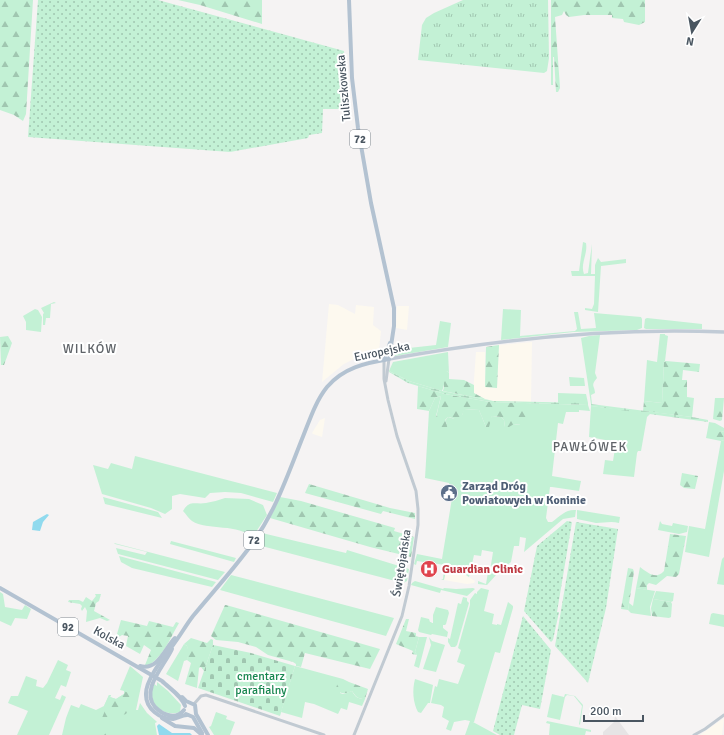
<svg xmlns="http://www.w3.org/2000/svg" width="724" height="735" viewBox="0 0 724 735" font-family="Signika,sans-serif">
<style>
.commercial{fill:#fdf9ef}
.education{fill:#e6e4e5}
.grass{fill:#c3f1d5}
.forest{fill:url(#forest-firs)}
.wetland{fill:url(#wetland-marsh)}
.cemetery{fill:url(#cemetery-stones)}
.park{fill:url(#park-tufts)}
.garden{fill:url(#garden-dots)}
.water{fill:#90daee}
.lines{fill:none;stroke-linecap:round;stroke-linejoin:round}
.tertiary{stroke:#c1cad2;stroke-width:3}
.secondary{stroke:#c1cbd6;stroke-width:3.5}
.primary{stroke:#b3c2d1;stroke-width:4}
.labels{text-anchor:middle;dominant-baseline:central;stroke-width:4;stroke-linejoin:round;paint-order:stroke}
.shield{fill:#fff;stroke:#808990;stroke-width:1}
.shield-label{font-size:11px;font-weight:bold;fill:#4a5661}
.street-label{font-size:12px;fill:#4a5661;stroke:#fff}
.service-label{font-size:12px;font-weight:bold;fill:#4e5e75;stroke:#fff;text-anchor:start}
.health-label{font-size:12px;font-weight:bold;fill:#be3a42;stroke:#fff;text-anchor:start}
.park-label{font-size:12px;fill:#17864f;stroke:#fff}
.neighbourhood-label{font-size:13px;letter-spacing:1px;fill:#5f6368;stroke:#fff}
</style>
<defs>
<pattern id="forest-firs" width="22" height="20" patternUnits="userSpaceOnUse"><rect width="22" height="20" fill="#c3f1d5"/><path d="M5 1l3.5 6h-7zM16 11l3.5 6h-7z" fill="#a0c6b0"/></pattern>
<pattern id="wetland-marsh" width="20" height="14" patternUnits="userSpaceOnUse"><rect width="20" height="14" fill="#c3f1d5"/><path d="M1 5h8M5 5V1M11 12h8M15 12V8" fill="none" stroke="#a0c6b0"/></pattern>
<pattern id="cemetery-stones" width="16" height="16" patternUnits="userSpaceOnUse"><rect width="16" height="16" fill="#c3f1d5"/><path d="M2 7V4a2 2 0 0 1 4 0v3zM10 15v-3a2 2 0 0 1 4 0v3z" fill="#a0c6b0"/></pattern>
<pattern id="park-tufts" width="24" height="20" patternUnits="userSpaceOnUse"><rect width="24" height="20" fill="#c3f1d5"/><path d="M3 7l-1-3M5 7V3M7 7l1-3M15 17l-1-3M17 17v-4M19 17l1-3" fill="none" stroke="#a0c6b0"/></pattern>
<pattern id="garden-dots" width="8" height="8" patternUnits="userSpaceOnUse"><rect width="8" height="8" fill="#c3f1d5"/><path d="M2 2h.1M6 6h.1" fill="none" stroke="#a0c6b0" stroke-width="1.8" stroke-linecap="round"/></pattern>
</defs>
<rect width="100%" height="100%" fill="#f5f3f3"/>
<!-- commercial -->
<g class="commercial">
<polygon points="329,304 338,305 355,314 356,305 374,307 373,325 381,331 379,351 352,360 344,364 322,382"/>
<polygon points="397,306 409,306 407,330 396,328"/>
<polygon points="532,342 531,402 493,401 485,399 473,393 476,352 485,352 485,387 497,388 499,345"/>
<polygon points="325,418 322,437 313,434 312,433 320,420"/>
<polygon points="447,563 455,569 475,581 474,583 467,584 444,580"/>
<polygon points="724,718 722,735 700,735 707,730"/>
</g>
<!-- education -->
<polygon class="education" points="615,716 629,735 603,735 603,732 614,722"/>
<!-- grass -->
<g class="grass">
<path d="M 583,242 L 586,243 C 588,254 580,264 584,274 L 588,273 L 592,244 L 591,274 L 595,274 L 595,265 L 598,258 L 601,262 L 626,259 L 626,263 L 601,266 L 598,312 L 585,310 L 585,308 L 592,309 L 594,304 L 595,276 L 572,276 L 571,271 L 579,271 Z"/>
<polygon points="54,302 56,303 51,304 50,318 46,318 45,325 43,325 43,314 44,313 41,308"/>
<polygon points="35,309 38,310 42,317 41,332 26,330 26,322 23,316"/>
<polygon points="503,309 521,310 520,336 575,331 577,329 574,312 578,312 581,329 596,328 594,313 641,317 642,319 642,328 637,330 573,332 501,340"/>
<polygon points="647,318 702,324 702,329 646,329 644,328 645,319"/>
<polygon points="440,321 451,323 448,347 395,356 393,354 393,346 409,348 436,345"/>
<polygon points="660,334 665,334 665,335 668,336 665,361 664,362 662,403 644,401 647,360 657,362"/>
<path d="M 600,335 L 595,373 L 597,378 C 590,386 595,386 595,393 L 591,395 L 592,404 L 591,404 L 581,338 L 589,336 Z"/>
<path d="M 448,352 L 449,373 L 447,371 C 444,379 445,384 442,391 L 409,381 L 389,371 L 393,362 Z"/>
<polygon points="569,377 584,378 585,386 570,386"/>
<polygon points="558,393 586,394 588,403 558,403"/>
<path d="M 441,396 L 436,416 L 447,424 L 445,421 L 448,417 L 455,419 L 462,415 L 464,409 L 479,410 L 486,427 L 492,416 L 501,417 L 504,420 L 505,427 L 513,424 L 520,425 L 525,407 L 525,403 L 588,405 L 590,411 L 579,410 L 579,412 L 566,412 L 563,424 L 558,423 L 552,476 L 581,481 L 579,491 L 552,487 L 550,487 L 546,518 L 548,522 L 552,522 C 560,516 566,509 576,510 L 575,517 L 563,519 L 524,552 L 526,538 L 520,537 L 519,546 L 514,546 L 511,562 L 496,575 L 487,585 L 478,584 L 478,581 L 486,584 L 488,572 L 490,571 L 493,552 L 482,550 L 481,556 L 474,555 L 469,577 L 448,563 L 444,580 L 441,580 L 443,579 L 444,568 L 443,567 L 445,565 L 417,561 L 416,565 L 414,564 L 417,554 L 442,559 L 454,486 L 449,485 L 449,483 L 425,478 L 429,411 L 435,398 Z"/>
<polygon points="591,406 651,413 647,417 641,451 638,451 637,453 634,477 603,474 605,460 613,461 616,442 589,437"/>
<polygon points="709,422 715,423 724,428 724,432 721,431 719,433 707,433"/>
<polygon points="724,440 724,471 709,557 685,552 689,526 705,529 721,441"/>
<polygon points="135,456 277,493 273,502 241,493 225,492 210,493 205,498 180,494 172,496 172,509 165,514 151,508 102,494 93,465 108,469 111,463 132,469"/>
<polygon points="103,497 158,512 162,518 105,504"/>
<path d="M 225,498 L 249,499 L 263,505 L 267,515 L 252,538 C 240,523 207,531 192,521 C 189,519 186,514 183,511 C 190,499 195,505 206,503 C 212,502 219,500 225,498 Z"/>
<path d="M 577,510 L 620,517 L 619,523 C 611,521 604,523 596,523 C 590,522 583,520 577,519 Z"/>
<polygon points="660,521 662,524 672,526 673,523 688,526 687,532 679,534 658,530"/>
<polygon points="262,533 346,553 347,550 409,569 407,581 403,583 254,544"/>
<polygon points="171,541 236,558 234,562 170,544"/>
<polygon points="114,543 225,572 218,580 118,554 116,548 145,555 147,552 115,544"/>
<polygon points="119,556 216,582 212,587 132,568 121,562"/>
<polygon points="724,557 724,585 717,584 722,559"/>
<polygon points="231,575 394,618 386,636 220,590"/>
<polygon points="415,581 443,589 444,588 456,589 473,588 475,589 467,596 441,590 440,593 411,585 412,583"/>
<polygon points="481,588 489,590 484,611 494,614 492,624 497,625 497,624 501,625 508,602 513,606 513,608 500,653 495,652 474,722 473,722 497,735 465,735 470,721 465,720 454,722 451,731 446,729 449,721 442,717 444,707 441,705 431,703 435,686 437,687 439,679 458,684 465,665 457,662 461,650 458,648 470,605 470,600 475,593 477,594 477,592"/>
<polygon points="636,588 655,591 650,607 651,616 631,613 628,610 629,603 633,606"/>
<polygon points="656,591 674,593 673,601 671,602 653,599"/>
<polygon points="0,592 3,594 5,607 22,610 25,605 31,609 27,619 15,618 11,626 0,621"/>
<polygon points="463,597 467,598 467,601 469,603 457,645 455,647 451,647 448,642 448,638 450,639 458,603 461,604"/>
<polygon points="436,607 448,610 449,613 446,624 445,625 443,625 443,628 448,632 447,637 432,634 431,635 419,632 418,630 421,617 429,619 430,622 432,622 431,623 433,623 433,615"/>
<polygon points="713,613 724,615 724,627 709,624 711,614"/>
<polygon points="419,637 427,637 419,668 414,666 417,655 415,652"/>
<polygon points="429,637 432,641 445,645 436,672 423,669 431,645"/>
<polygon points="184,644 187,646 189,652 187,660 184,661 178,681 166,674"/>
<polygon points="58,660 68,665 66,670 71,672 66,687 61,685 55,698 60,700 62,695 66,697 49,735 17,735 28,711 8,703 11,696 18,696 26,676 37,680 36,686 43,688 47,683"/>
<polygon points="130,666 143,677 136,710 138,710 140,703 147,713 156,721 157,722 155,723 157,735 62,735 66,718 71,705 79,708 81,704 96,710 104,706 109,695 111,695 110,697 116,699 124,694 124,691 120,690"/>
<path d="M 295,666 L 343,679 L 349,682 L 345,682 L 340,693 L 343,694 L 352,691 C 355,697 358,699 365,699 L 362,706 L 349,702 L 347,710 L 341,708 L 338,714 L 314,704 L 305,702 L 302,718 L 281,712 Z"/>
<path d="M 415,679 L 433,685 L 430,703 L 428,703 L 421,713 L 418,712 C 413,703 412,690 415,679 Z"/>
<path d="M 157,682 L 168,691 L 181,705 L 180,712 C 169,716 154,710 152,697 C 151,693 153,688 154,684 L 157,686 Z"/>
<polygon points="552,694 564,697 565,694 575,696 583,705 580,725 579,724 582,706 574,696 567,695 565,697 560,720 547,717"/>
<polygon points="216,712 227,716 226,719 235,722 230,735 214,735 209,727 211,726"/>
<polygon points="547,721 591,730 591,732 586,731 585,735 549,735 550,724 546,723"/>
</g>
<!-- forest -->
<g class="forest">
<polygon points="0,0 33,0 26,114 23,121 14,115 0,110"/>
<polygon points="178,0 262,0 262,24 200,5"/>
<polygon points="551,0 645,0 645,22 639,25 624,22 623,19 612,18 612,15 584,15 569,17 566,15 564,11 562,15 555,17 560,88 558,92 556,92 554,57 553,57 553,85 551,85"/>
<polygon points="8,336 12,343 4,365 1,365 0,337"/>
<polygon points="499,345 497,388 485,387 486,347"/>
<polygon points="666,361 700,364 699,372 683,370 682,380 687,380 687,397 694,398 692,417 643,411 644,401 662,403 664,362"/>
<polygon points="447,371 449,373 449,379 464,380 474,385 474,393 485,399 493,401 443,391 444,387 444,373"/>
<path d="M 418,386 L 445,394 L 490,402 L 525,403 L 528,423 L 521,425 L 514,424 L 509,427 L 505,427 L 504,420 L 501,417 L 492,416 L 489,427 L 486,427 L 479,410 L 465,409 L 462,415 L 461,421 C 456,421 453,417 448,417 L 445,420 C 448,428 449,432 446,440 C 428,435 439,408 441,396 L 435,398 L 429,411 L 417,409 Z"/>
<polygon points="715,398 724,398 722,420 720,421 713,419"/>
<polygon points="721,431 724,432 724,440 721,441 706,438 707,433 718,433"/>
<polygon points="682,473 698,476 695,489 684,488 680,485"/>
<polygon points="309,484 390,508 415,513 415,519 383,511 381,514 305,493"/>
<polygon points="280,497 301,501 395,528 394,531 414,537 411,557 370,547 270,518"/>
<path d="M 670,534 L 686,536 L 679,574 L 676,577 L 667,576 L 656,585 L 649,583 L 647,585 L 647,590 L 636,588 L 640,567 C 648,573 656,580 664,571 Z"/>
<polygon points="628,568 633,569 634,572 628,610 621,609"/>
<polygon points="95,594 101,594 99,601 96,603 94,611 110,620 107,621 100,618 86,622 87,611 85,607 82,611 81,609 82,606 80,604 68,602 69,600 79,600 83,602 86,597 92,601 96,596"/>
<polygon points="653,599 671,602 672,604 671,617 669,618 652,616 651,608"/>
<polygon points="225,605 226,605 380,649 370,669 305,653 301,667 296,666 296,664 293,662 268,655 256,647 238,642 216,640 211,636"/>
<polygon points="406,619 409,619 406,631 416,633 416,636 419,637 415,652 417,655 412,654 413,651 396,644"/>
<path d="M 121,620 L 147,626 L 149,621 L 173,627 L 176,622 L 179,623 C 169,640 165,654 148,666 L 145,665 L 151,650 L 144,645 L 140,654 L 126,646 L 128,636 L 122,635 L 119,637 L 117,634 Z"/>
<polygon points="191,638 207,643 211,639 213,640 213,645 204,671 201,667 199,668 197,688 185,684 191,663 187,660 188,652 187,646 184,644"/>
<path d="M 338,682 L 349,682 L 368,689 L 365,699 C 358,699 356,697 352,691 C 344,694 341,695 336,688 Z"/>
<polygon points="124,691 136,696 126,714 116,717 106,735 104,735 106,733 109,722 96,733 106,708 104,706 109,695 111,695 110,697 116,699 124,694"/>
</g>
<!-- wetland -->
<g class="wetland">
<polygon points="389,371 409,381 442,391 493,401 588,403 588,405 490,402 445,394 408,383 389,372"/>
<polygon points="591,404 692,417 708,420 708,422 591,406"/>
</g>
<!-- cemetery -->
<polygon class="cemetery" points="213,645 251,653 295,666 280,716 198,688"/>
<!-- park -->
<polygon class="park" points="463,0 548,0 549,58 547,71 544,73 418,60 422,25 426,18 434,13"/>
<!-- garden -->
<g class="garden">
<polygon points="38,0 158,0 344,51 348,109 323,109 322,133 309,135 308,138 230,152 28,137"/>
<polygon points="567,521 572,522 557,612 559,612 553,640 551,642 524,611 537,546"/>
<polygon points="576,522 618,529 606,608 588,683 555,646"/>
<polygon points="523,616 551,650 540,709 522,705 514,735 500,735 493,731"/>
</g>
<!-- water -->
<g class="water">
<polygon points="47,514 49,515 43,522 40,531 32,530 33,522"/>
<polygon points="159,724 172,733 190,733 192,735 159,735 157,726"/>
</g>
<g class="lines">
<!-- tertiary -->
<g class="tertiary">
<polyline points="386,381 389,359"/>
<polyline points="194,704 201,696 206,695 324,735"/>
<polyline points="354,735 402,616 409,586 418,525 418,509 416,491 397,436 388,400 384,379 384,360"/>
<polyline points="694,735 705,729 724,715"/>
</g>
<!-- secondary -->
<path class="secondary" d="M 389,359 C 500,339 611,327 724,332"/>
<!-- primary -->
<g class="primary">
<polyline points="384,360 390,343"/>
<path d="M 0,588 L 162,681 C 169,688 182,696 185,706"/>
<path d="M 172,649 C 165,665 140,690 155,707 C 158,710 163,714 168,715 C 174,717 180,715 184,710"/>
<path d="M 140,666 C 158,671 165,648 175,638"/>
<polyline points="182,697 186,701 195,705 196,714 208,735"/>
<polyline points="186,714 193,717 202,733"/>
<path d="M 187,715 C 182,715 178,718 173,719 C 160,719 146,709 146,695 C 145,680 164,657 173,645 C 180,636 186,625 193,616 C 212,593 232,571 249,548 C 274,515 287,477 302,439 C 309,422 315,402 327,387 C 343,368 365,363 389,359 L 394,326 L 394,308 L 371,203 L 358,128 L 352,78 L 349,0"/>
<polyline points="162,718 175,726 194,728 202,735"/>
</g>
</g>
<!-- icons -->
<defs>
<symbol id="civic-disc" viewBox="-11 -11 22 22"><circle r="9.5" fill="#5c6f8a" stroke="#fff"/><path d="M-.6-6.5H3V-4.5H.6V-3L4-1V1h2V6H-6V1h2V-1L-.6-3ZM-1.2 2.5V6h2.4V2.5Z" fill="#fff"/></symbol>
<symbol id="hospital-disc" viewBox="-11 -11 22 22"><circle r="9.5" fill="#e0444e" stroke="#fff"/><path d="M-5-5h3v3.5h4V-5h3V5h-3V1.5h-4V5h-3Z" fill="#fff"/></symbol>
</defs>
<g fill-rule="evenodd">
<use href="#civic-disc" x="439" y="483" width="20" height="20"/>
<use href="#hospital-disc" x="419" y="559" width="20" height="20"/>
</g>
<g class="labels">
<!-- shield labels -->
<g class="shield">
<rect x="350" y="130" width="20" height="18" rx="3"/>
<rect x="244" y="531" width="20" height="18" rx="3"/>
<rect x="58" y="618" width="20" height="18" rx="3"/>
</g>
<g class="shield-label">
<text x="360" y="139">72</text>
<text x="254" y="540">72</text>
<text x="68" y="627">92</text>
</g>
<!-- street labels -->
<g class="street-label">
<text transform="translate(344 88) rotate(-95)">Tuliszkowska</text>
<text transform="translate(382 352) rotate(-12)">Europejska</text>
<text transform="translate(402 563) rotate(-81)">Świętojańska</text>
<text transform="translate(109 638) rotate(29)">Kolska</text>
</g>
<!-- service labels -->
<g class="service-label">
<text x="462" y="486">Zarząd Dróg<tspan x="462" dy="14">Powiatowych w Koninie</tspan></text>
</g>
<!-- health labels -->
<g class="health-label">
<text x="442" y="569">Guardian Clinic</text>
</g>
<!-- park labels -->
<g class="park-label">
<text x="261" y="676">cmentarz<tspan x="261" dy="14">parafialny</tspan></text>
</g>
<!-- neighbourhood labels -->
<g class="neighbourhood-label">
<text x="90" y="349">WILKÓW</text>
<text x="590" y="447">PAWŁÓWEK</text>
</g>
</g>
<!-- north arrow -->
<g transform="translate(692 32) rotate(191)" stroke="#ffffff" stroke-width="3" paint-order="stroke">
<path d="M0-3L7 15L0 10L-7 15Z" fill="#4a5661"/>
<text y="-6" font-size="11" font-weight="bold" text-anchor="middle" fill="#4a5661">N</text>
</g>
<!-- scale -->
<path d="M584 715v6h59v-6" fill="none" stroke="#4a5661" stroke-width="2"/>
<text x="590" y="715" font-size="12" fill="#4a5661" stroke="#ffffff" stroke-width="3" paint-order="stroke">200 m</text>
</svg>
